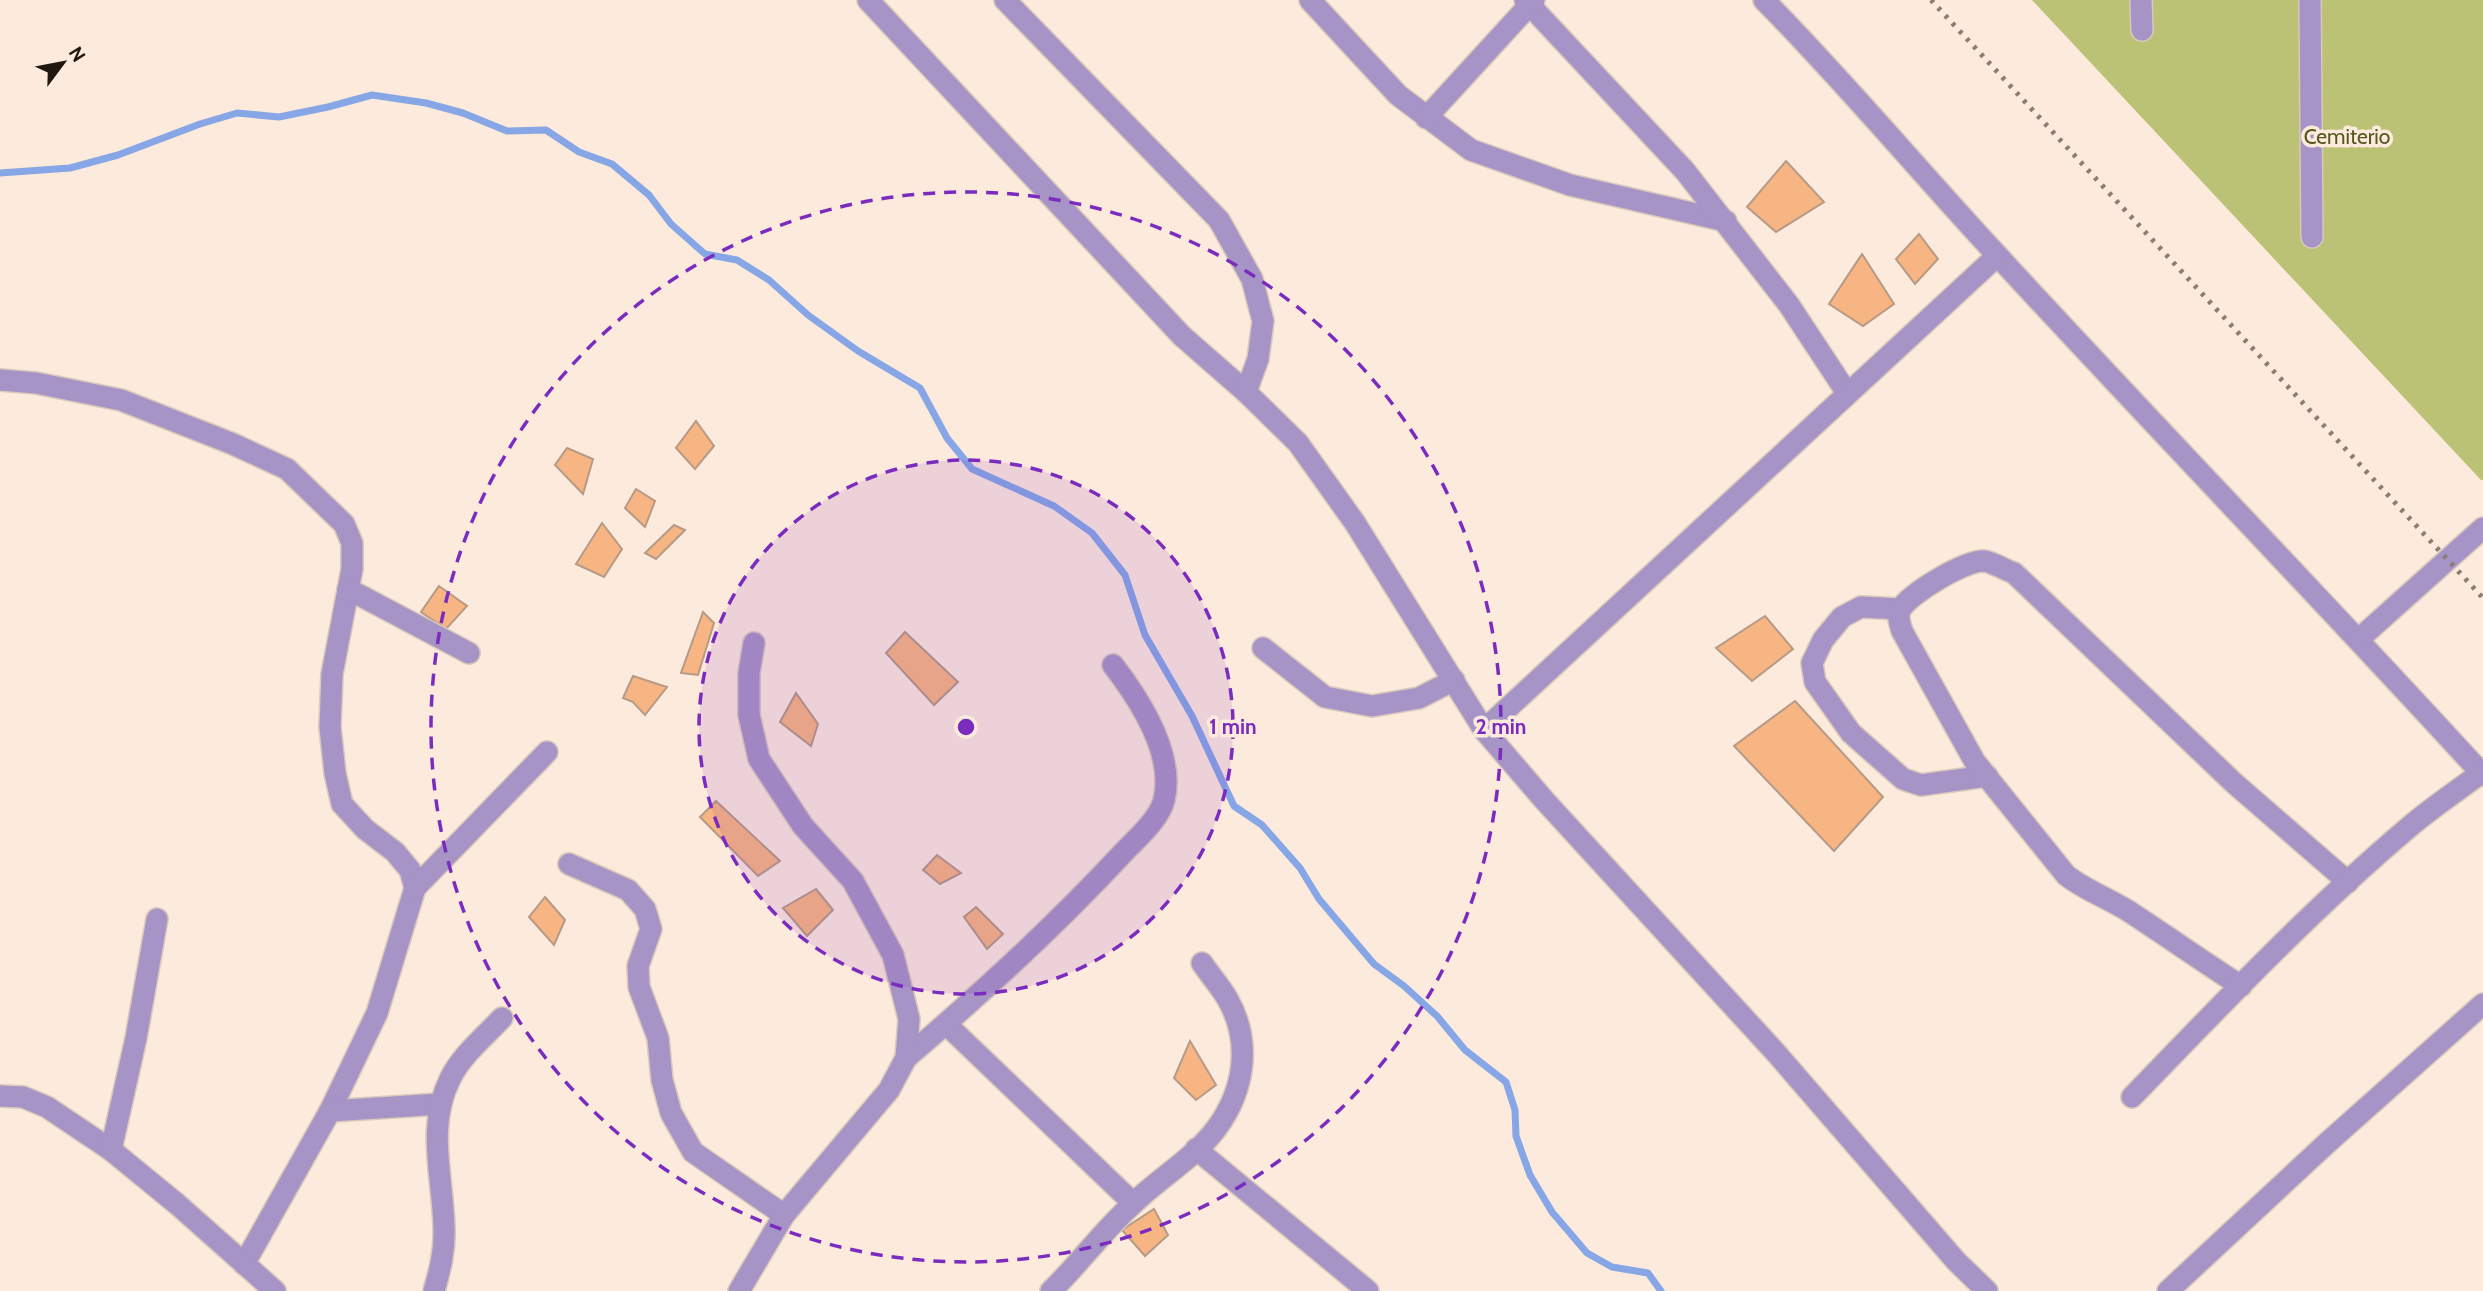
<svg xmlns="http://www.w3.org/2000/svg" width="2483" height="1291" viewBox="0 0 2483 1291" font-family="Cabin,sans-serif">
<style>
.green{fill:#bbc175}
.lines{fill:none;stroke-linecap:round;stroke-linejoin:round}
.stream{stroke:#87a6e6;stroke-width:7}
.building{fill:#f6b582;stroke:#b69a86;stroke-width:2}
.minor-casing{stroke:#d9c8bb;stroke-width:24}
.minor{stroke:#a594c5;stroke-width:21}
.rail{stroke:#8b7d72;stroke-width:5;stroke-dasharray:3.5 7;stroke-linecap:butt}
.ring{fill:none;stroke:#7b2cbf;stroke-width:3.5;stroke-dasharray:12 9}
.labels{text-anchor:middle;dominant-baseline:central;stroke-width:7;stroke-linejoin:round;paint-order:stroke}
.park-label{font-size:21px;fill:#54571e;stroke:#fceadc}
.centre{fill:#7b2cbf;stroke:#fceadc;stroke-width:3.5}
.ring-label{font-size:21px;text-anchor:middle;font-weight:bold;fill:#7b2cbf;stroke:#fceadc;stroke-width:7;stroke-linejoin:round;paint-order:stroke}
</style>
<rect width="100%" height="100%" fill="#fceadc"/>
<!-- green -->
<polygon class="green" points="2032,0 2483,0 2483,480 2481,480"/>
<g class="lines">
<!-- stream -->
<polyline class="stream" points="0,173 70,168 118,155 200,124 237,113 279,117 328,107 372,95 426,103 463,113 507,131 546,130 579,152 612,164 649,195 671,224 705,254 737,260 769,280 808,315 858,351 920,388 947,438 972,469 1054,506 1092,533 1125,575 1145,635 1192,716 1234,806 1262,825 1300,868 1319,899 1374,964 1404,986 1437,1016 1465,1050 1506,1082 1515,1110 1516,1136 1530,1175 1552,1212 1587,1253 1612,1267 1648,1273 1661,1291"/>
</g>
<!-- building -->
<g class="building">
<polygon points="1786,161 1824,202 1776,232 1747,207"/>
<polygon points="1919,234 1938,259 1915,284 1896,259"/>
<polygon points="1862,254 1894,304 1863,326 1829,304"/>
<polygon points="696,421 714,446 695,469 676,448"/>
<polygon points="567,448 593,459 583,494 555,465"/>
<polygon points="636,489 655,501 645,527 625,508"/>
<polygon points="602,523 622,549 604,577 576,564"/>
<polygon points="674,525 685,530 656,559 645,553"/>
<polygon points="439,586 467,606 446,629 421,612"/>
<polygon points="703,612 714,623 698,675 681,673"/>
<polygon points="1765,616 1793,649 1752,681 1716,648"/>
<polygon points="905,632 958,682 934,705 886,653"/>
<polygon points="633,676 667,687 645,715 633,702 623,698"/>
<polygon points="796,693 818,724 811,746 780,722"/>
<polygon points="1795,701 1883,797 1834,851 1734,746"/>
<polygon points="716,801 780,861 758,876 700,817"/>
<polygon points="937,855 961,873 940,884 923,870"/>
<polygon points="816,889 833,910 807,936 783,908"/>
<polygon points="545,897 565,920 554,945 529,917"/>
<polygon points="976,907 1003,934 987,949 964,917"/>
<polygon points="1190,1041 1216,1085 1196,1100 1174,1078"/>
<polygon points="1154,1209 1168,1235 1145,1256 1122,1230"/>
</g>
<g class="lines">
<defs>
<g id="minor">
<polyline points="868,0 1182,336 1246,392 1298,443 1355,523 1484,730 1545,801 1777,1054 1956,1261 1987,1291"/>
<polyline points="1005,0 1219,220 1252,279 1263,321 1258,359 1246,392"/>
<polyline points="1310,0 1398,95 1471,150 1570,185 1726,221"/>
<polyline points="1525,0 1685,171 1789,305 1847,393"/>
<path d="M 1764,0 C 1845,82 1919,171 1997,255 C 2158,430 2323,600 2483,775"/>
<polyline points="2141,0 2142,30"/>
<polyline points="2310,0 2312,237"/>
<polyline points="1426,118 1534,0"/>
<polyline points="0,380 36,383 121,400 233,444 287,469 344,524 352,543 352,569 332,674 330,727 335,773 342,804 365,829 395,852 410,870 415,888 377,1013 330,1111 244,1264"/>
<polyline points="348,589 469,653"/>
<polyline points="1901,609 1861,607 1842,617 1823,640 1812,663 1815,682 1851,733 1903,779 1921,785 1987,776"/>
<polyline points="2359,639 2483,528"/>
<polyline points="1263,648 1325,697 1372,706 1419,698 1454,680"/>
<polyline points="1484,730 1997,256"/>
<polyline points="569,864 628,890 645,909 651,929 638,966 639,987 658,1038 662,1080 671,1113 693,1152 784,1215"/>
<polyline points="415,888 547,752"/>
<path d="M 2241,986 C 2205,963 2171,939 2136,916 C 2114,900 2087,892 2066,875 L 1975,762 L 1902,631 C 1900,624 1897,617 1900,610 C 1909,594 1965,560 1984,561 C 1993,562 2005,570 2014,573 L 2234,783 L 2348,882"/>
<polyline points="946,1024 1133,1203"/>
<path d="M 906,1058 C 981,994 1055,926 1122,854 C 1136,839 1159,820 1164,800 C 1175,754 1140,700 1113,665"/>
<polyline points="0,1096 23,1097 47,1107 111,1150 177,1204 275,1291"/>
<path d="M 2132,1097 C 2221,1005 2310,911 2408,828 C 2431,808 2457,791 2481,773"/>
<polyline points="330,1111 440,1104"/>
<polyline points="1196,1149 1368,1291"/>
<polyline points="111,1150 136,1038 157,919"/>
<path d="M 434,1291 C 440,1270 445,1250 444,1228 C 443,1177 426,1127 450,1079 C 461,1056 484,1037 502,1018"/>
<polyline points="739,1291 784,1215 889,1090 906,1058 909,1019 893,955 853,881 803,826 759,759 749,715 749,673 754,643"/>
<path d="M 1051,1291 C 1081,1262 1105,1228 1136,1201 C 1161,1177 1195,1157 1216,1129 C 1245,1090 1252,1041 1227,998 C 1220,986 1210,975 1202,963"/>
<polyline points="2168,1291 2326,1144 2483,1004"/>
</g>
</defs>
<!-- minor casing -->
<use href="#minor" class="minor-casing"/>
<!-- minor -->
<use href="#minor" class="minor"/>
<!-- rail -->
<polyline class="rail" points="1931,0 2483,598"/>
</g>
<!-- distance rings -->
<circle cx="966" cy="727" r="267" fill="#7b2cbf" fill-opacity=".12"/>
<g class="ring">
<circle cx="966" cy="727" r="267"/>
<circle cx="966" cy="727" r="535"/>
</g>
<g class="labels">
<!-- park labels -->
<g class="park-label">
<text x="2347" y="136">Cemiterio</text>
</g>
</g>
<circle cx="966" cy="727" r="10" class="centre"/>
<g class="ring-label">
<text x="1233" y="734">1 min</text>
<text x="1501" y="734">2 min</text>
</g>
<!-- north arrow -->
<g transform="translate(63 63) rotate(58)" stroke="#fceadc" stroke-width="5" paint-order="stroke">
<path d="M0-5L12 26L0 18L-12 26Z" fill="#21170f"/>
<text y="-10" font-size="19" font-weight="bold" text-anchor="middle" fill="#21170f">N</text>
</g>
</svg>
